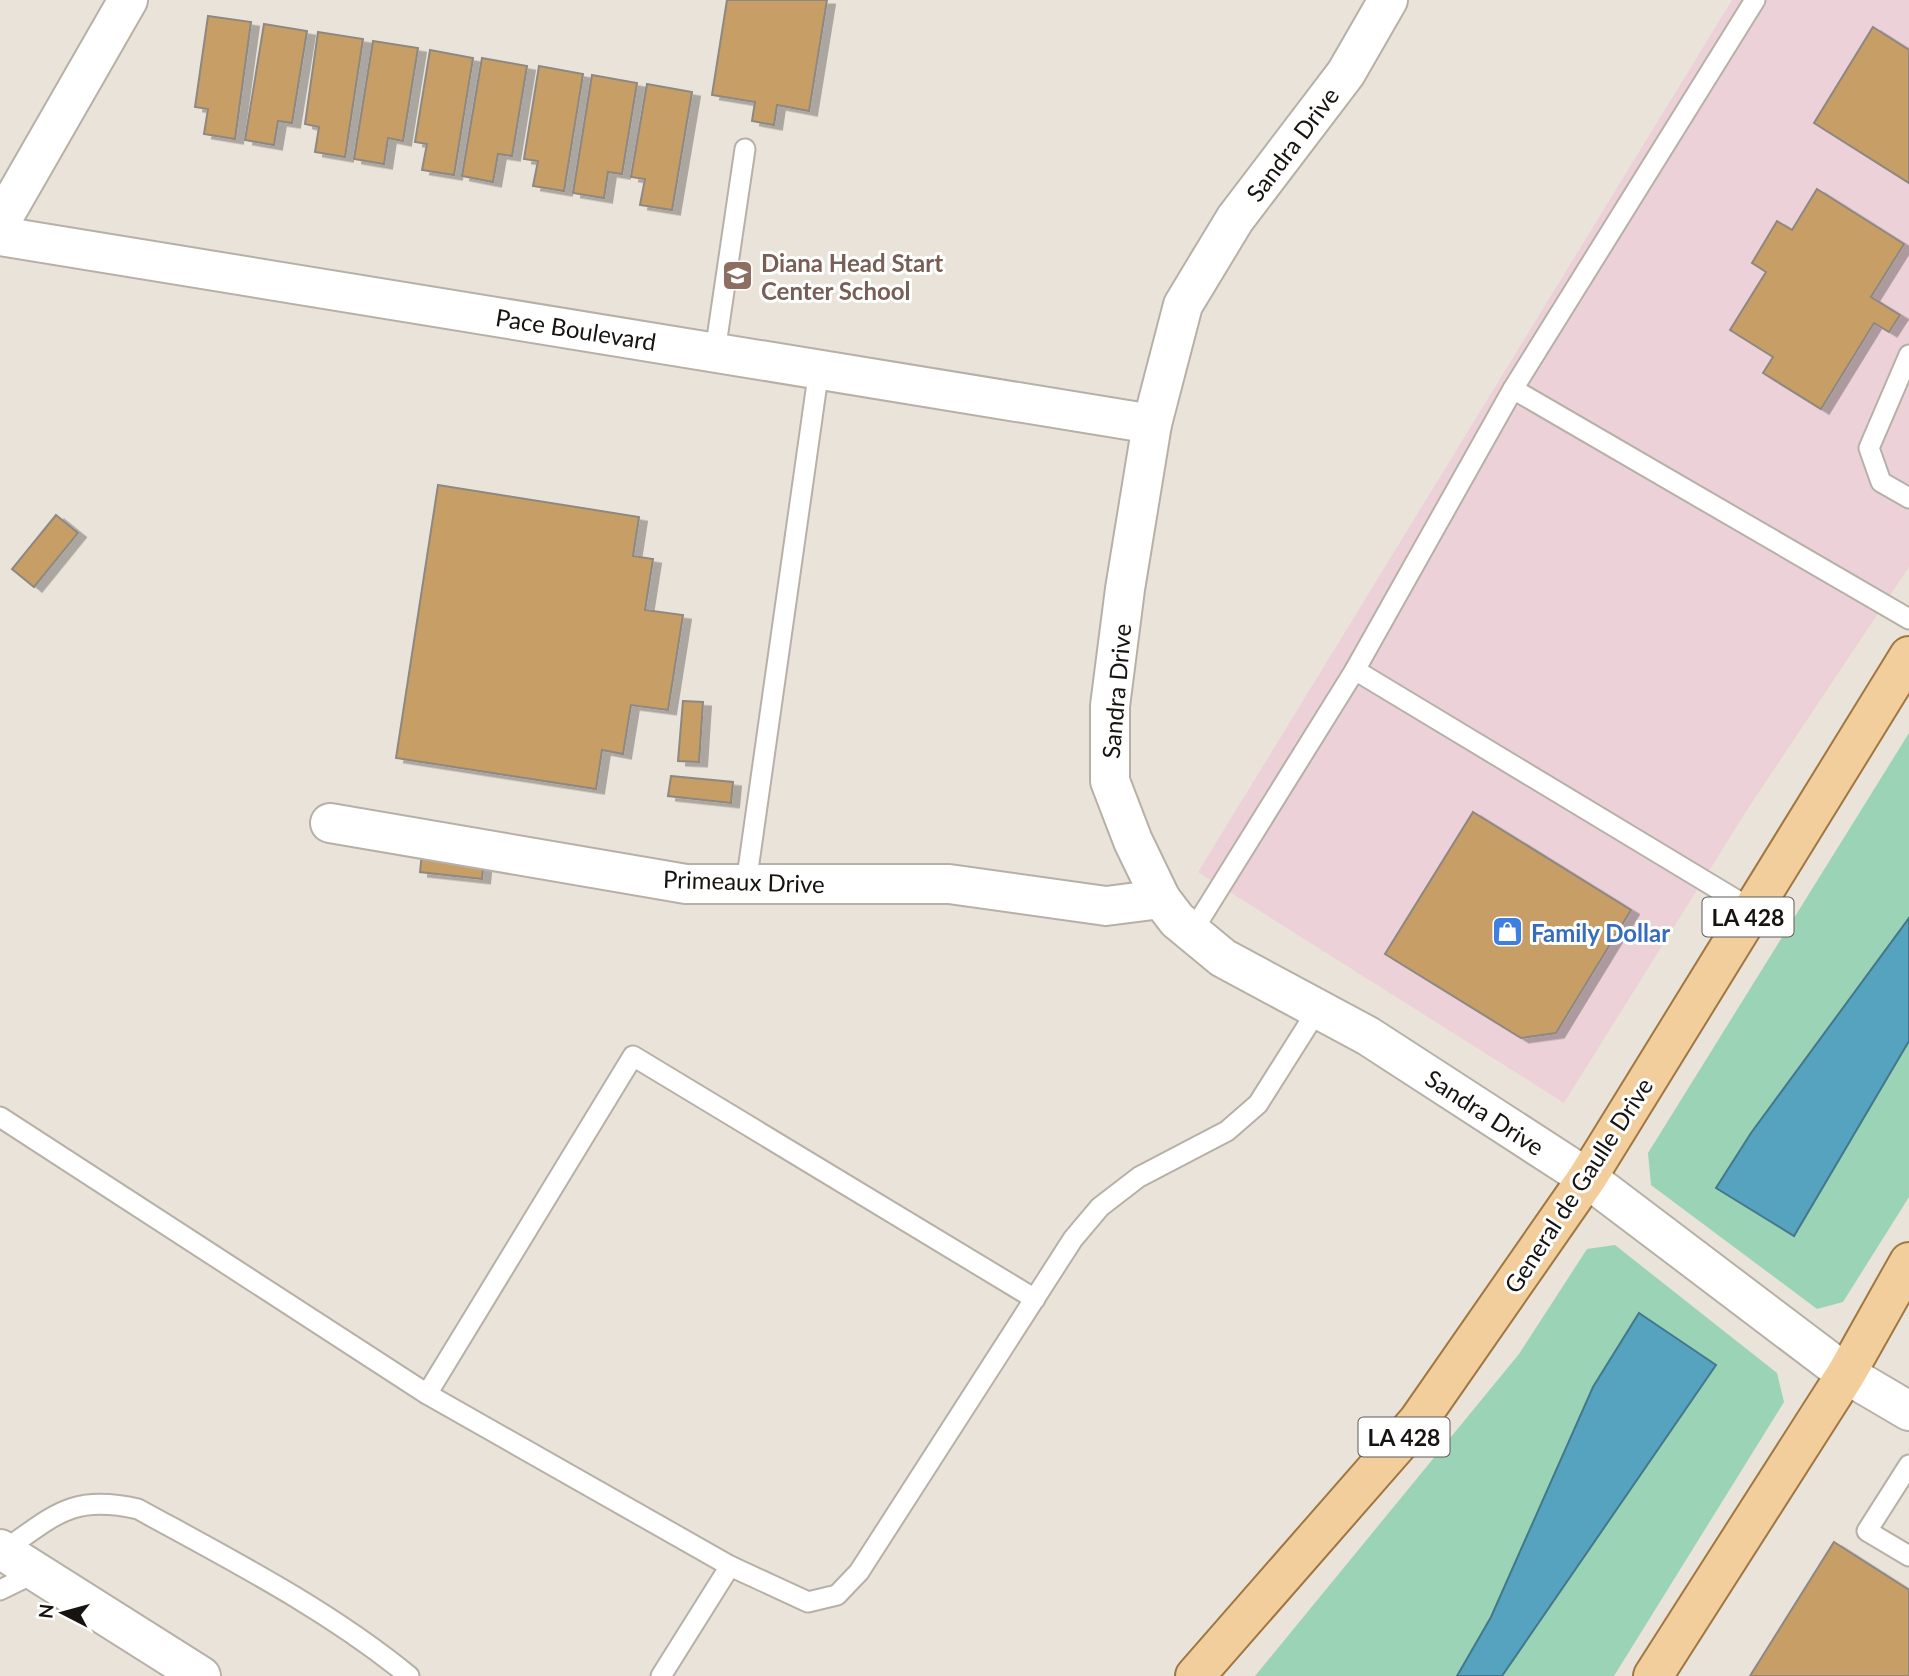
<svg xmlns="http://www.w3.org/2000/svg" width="1909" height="1676" viewBox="0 0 1909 1676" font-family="Lato,sans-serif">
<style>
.commercial{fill:#ecd2d8}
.green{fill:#9bd3b7}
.water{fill:#56a3c0;stroke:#43788b;stroke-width:2}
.building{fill:#c69e66;stroke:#8e8880;stroke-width:2;filter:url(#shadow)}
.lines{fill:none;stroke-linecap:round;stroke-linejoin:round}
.lane-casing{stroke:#b6b0a7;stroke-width:23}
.street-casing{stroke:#b6b0a7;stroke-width:42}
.secondary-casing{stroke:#b6b0a7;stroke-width:42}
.primary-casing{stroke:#9f7740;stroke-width:42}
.lane{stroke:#fff;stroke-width:19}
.street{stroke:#fff;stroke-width:38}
.secondary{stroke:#fff;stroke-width:38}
.primary{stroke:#f2ce9c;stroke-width:38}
.labels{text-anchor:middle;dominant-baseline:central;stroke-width:6;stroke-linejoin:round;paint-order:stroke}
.shield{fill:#fff;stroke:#5c5a58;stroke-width:2}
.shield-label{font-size:23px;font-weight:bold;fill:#161310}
.street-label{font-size:24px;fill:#161310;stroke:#fff}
.education-label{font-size:24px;font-weight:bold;fill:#785e54;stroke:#fff;text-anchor:start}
.shop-label{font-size:24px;font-weight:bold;fill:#366cbe;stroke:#fff;text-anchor:start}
</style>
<defs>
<filter id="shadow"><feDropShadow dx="8" dy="4.5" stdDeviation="0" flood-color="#0004"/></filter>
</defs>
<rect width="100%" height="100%" fill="#eae3da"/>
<!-- commercial -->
<polygon class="commercial" points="1732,0 1909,0 1909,567 1749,807 1564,1103 1198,872"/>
<!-- green -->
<g class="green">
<polygon points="1909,733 1909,918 1751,1133 1794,1235 1909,1041 1909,1197 1843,1302 1817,1309 1651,1185 1648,1153"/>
<polygon points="1615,1245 1777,1373 1784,1402 1614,1676 1502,1676 1519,1648 1593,1387 1491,1617 1457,1676 1255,1676 1519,1354 1587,1249"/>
</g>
<!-- water -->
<g class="water">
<polygon points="1909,918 1909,1041 1794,1236 1716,1188 1751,1133"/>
<polygon points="1639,1313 1716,1365 1502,1676 1457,1676 1491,1617 1593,1387"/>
</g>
<!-- building -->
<g class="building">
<polygon points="727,0 827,0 809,111 777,105 774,125 752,121 755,102 712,95"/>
<polygon points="208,16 251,22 235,139 204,134 208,109 195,107"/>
<polygon points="264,24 307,31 292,123 278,121 274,145 245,140"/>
<polygon points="1873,27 1909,50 1909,183 1814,123"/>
<polygon points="318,32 363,39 345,157 315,152 319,127 305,124"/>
<polygon points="373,41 418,48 403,141 388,138 384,164 354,159"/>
<polygon points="430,50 473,58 454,175 422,170 427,144 415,142"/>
<polygon points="482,58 527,66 512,156 498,154 493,182 462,176"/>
<polygon points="539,66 583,74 564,191 533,186 538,161 524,159"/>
<polygon points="592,75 637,83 622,174 608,172 604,198 573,193"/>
<polygon points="647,84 692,92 672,210 640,205 645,179 631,177"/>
<polygon points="1817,189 1904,244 1871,297 1900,315 1889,332 1874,323 1821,409 1763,373 1773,357 1730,330 1766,272 1752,263 1777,221 1792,230"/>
<polygon points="438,485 639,517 633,556 653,559 645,610 683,615 668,710 631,705 623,754 602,750 596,789 396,758"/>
<polygon points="56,515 78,533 34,587 12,569"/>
<polygon points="683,701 703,702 699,762 678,761"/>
<polygon points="671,776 733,782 731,803 668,796"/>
<polygon points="1473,812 1631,910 1556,1033 1521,1038 1385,954"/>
<polygon points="422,852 484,859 482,879 420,872"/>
<polygon points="1834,1542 1909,1590 1909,1676 1750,1676"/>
</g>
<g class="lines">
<defs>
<g id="lane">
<polyline points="715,352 745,149"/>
<polyline points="1909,355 1869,448 1881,482 1909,498"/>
<polyline points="1513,389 1909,619"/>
<polyline points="1355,670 1753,910"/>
<polyline points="746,884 819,369"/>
<polyline points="1192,932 1355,670 1513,389 1755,0"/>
<polyline points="0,1117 427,1394 730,1566 808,1602 837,1595 859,1572 1073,1239 1100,1207 1139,1177 1227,1131 1258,1104 1318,1009"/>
<polyline points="427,1394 633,1056 1035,1299"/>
<polyline points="1909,1465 1867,1531 1909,1556"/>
<path d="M 3,1551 C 55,1515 72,1494 138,1509 C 231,1560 327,1609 409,1676"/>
<polyline points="0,1590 39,1571"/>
<polyline points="661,1676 730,1566"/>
</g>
<g id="street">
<polyline points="1388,0 1346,73 1235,219 1183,305 1152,424 1125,589 1110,706 1110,781 1133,841 1161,899 1177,920 1223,958 1368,1036 1587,1178 1846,1374 1909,1411"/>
<polyline points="0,223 128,0"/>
<polyline points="0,236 1152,424"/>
<polyline points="330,823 686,884 949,884 1106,906 1161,899"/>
</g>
<polyline id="secondary" points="0,1549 201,1676"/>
<g id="primary">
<polyline points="1195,1676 1418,1421 1587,1178 1909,656"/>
<polyline points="1653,1676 1846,1374 1909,1262"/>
</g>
</defs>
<!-- lane casing -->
<use href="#lane" class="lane-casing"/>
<!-- street casing -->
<use href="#street" class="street-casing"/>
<!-- secondary casing -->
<use href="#secondary" class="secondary-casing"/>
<!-- primary casing -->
<use href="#primary" class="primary-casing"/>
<!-- lane -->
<use href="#lane" class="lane"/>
<!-- street -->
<use href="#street" class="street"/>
<!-- secondary -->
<use href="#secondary" class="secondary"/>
<!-- primary -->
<use href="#primary" class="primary"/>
</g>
<!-- icons -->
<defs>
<symbol id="school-square" viewBox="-11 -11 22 22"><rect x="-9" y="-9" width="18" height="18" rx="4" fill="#8d6e63" stroke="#fff"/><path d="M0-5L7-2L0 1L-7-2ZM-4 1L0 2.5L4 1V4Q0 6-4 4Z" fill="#fff"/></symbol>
<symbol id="shop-square" viewBox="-11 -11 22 22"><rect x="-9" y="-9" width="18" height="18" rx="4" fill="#3f7fe0" stroke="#fff"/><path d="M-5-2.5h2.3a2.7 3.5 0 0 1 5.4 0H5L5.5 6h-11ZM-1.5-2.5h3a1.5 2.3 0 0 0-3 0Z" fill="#fff"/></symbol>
</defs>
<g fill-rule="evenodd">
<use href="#school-square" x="720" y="258" width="35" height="35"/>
<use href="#shop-square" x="1490" y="914" width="35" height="35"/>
</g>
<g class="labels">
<!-- shield labels -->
<g class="shield">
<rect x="1702.5" y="897.5" width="91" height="39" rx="5"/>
<rect x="1358.5" y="1417.5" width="91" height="39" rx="5"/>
</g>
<g class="shield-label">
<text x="1748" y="917">LA 428</text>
<text x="1404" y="1437">LA 428</text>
</g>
<!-- street labels -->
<g class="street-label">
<text transform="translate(1292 144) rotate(-53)">Sandra Drive</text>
<text transform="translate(576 329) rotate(9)">Pace Boulevard</text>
<text transform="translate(1116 691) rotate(-85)">Sandra Drive</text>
<text transform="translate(744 881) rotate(2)">Primeaux Drive</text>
<text transform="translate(1485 1112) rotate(33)">Sandra Drive</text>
<text transform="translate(1578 1185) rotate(-57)">General de Gaulle Drive</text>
</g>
<!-- education labels -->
<g class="education-label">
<text x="761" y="262">Diana Head Start<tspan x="761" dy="28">Center School</tspan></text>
</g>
<!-- shop labels -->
<g class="shop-label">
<text x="1531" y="932">Family Dollar</text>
</g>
</g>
<!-- north arrow -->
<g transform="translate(63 1613) rotate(276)" stroke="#ffffff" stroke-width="5" paint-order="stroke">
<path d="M0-5L12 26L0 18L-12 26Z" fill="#161310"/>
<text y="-10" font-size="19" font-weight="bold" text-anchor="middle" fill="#161310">N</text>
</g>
</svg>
